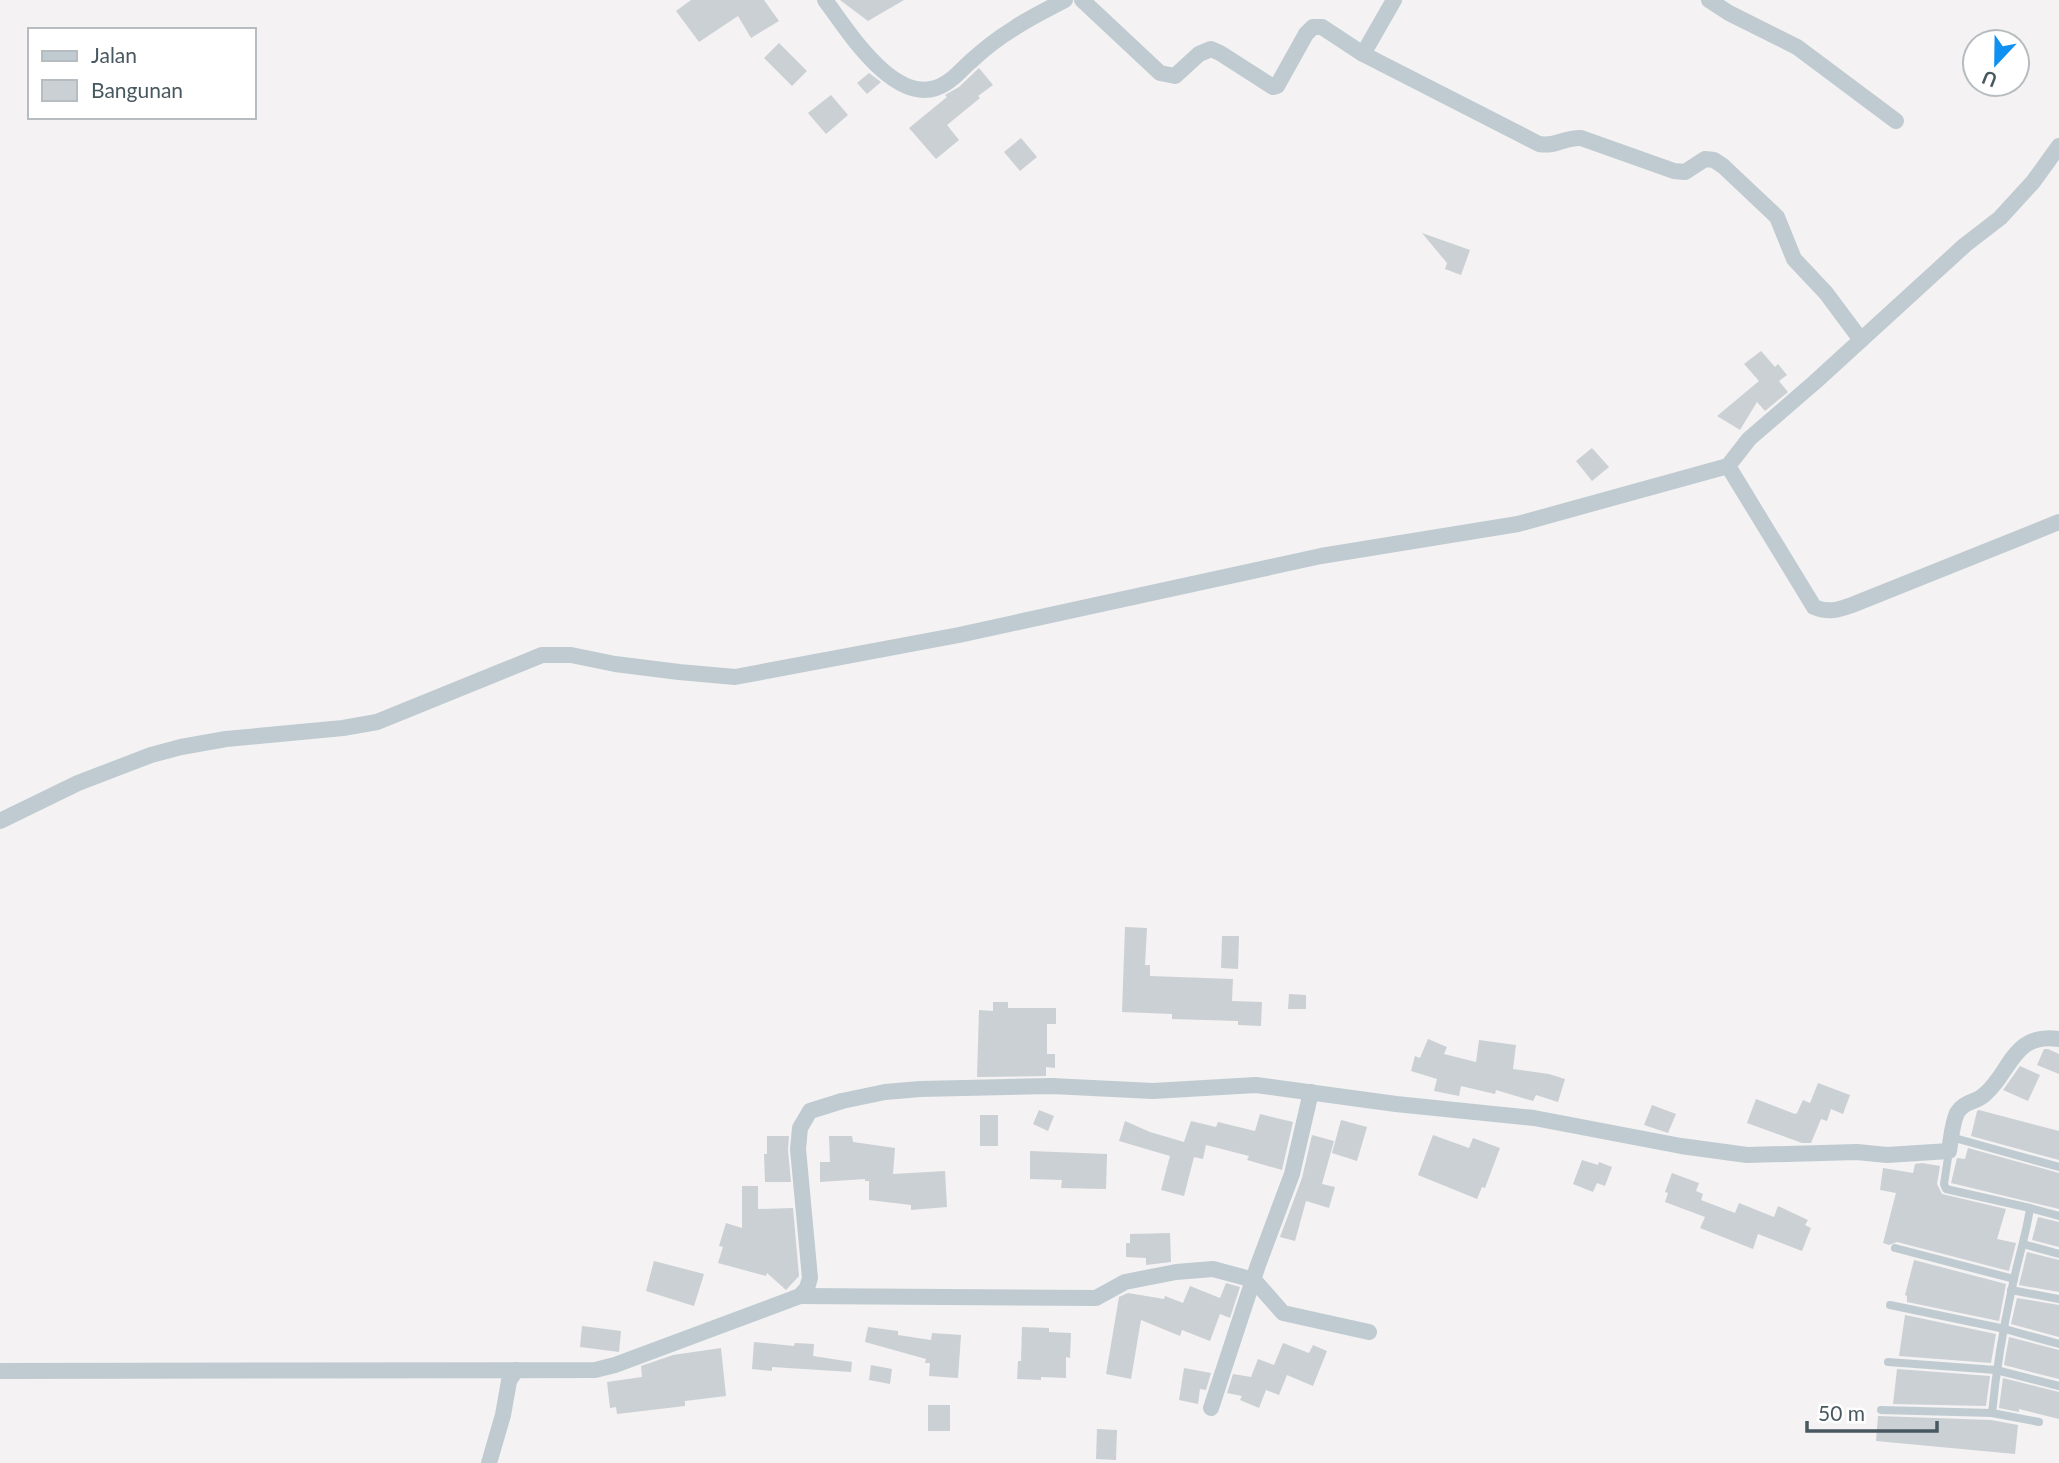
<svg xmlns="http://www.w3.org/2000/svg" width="2059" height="1463" viewBox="0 0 2059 1463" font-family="Lato,sans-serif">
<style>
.building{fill:#cbd0d4}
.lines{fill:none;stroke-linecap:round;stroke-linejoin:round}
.service{stroke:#bfcbd1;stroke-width:8}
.minor{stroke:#bfcbd1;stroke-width:16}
</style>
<rect width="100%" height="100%" fill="#f4f2f2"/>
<!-- building -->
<g class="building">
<polygon points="691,0 764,0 779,21 751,38 738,16 699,42 676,11"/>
<polygon points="840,0 904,0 868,21"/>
<polygon points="779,43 807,71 792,86 764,58"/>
<polygon points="979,68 993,85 978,96 980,98 947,125 959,140 936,159 909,128 947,97 945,95 959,87"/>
<polygon points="869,73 881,82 867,94 857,83"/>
<polygon points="831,95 848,115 826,134 808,113"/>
<polygon points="1021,138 1037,157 1020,171 1004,152"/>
<polygon points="1422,233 1470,250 1461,275 1445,269 1447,263"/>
<polygon points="1761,351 1775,367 1778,364 1787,375 1779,381 1788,392 1765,411 1757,402 1740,430 1717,416 1759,381 1744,364"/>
<polygon points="1592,448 1609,467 1592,481 1576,461"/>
<polygon points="1125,927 1147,928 1145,965 1150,965 1150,976 1233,979 1232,1001 1262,1002 1261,1026 1238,1025 1238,1021 1172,1019 1172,1014 1122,1012"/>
<polygon points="1222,936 1239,936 1238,969 1221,968"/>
<polygon points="1289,994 1306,995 1306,1009 1288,1009"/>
<polygon points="993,1002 1008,1002 1008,1008 1056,1008 1056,1024 1047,1024 1047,1054 1055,1054 1055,1068 1046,1067 1046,1076 977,1077 979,1010 993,1011"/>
<polygon points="1428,1039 1447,1047 1444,1054 1476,1062 1479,1040 1516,1045 1513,1069 1549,1074 1565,1079 1558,1102 1536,1095 1533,1101 1496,1090 1495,1094 1461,1086 1459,1096 1434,1091 1437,1079 1411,1071 1415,1056 1420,1058"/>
<polygon points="2044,1049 2048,1049 2059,1054 2059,1074 2037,1065"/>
<polygon points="2020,1066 2040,1075 2028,1101 2003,1090"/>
<polygon points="1818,1083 1850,1095 1843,1114 1831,1109 1827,1121 1821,1119 1811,1143 1802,1143 1747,1123 1756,1099 1795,1114 1797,1113 1803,1100 1810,1103"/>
<polygon points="1652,1105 1676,1114 1668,1133 1644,1125"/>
<polygon points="1039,1110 1054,1116 1048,1131 1033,1124"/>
<polygon points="1979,1110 2059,1131 2059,1160 1971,1136 1977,1111"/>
<polygon points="1260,1114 1293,1122 1282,1170 1247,1160 1249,1156 1206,1145 1203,1159 1194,1157 1184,1196 1161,1190 1170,1156 1119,1141 1125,1121 1150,1132 1184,1142 1191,1121 1216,1127 1218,1122 1255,1131"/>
<rect x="980" y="1115" width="18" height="31"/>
<polygon points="1341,1120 1367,1127 1357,1161 1332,1153"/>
<polygon points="1312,1135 1334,1141 1322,1184 1335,1187 1329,1208 1306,1201 1295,1241 1280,1237 1302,1178"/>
<polygon points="1433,1135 1469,1148 1473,1138 1500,1148 1485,1188 1482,1187 1477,1199 1418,1175"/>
<polygon points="767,1136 789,1136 788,1150 791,1182 765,1182 764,1154 767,1154"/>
<polygon points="829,1136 852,1136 853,1142 895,1148 893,1174 945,1171 947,1207 911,1210 911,1205 869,1200 869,1181 865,1181 865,1179 820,1182 820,1162 830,1162"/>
<polygon points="1968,1148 2059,1173 2059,1209 1951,1183 1957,1158 1965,1159"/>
<polygon points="1030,1151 1107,1154 1106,1189 1061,1188 1062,1180 1030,1179"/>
<polygon points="1582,1160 1598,1165 1599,1162 1612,1167 1605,1186 1597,1183 1593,1192 1573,1184"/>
<polygon points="1922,1163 1940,1166 1937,1184 1942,1194 2006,1209 1997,1239 2016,1243 2009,1271 1897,1242 1889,1245 1883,1243 1896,1193 1880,1190 1883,1168 1913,1173 1915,1164"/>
<polygon points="1672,1173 1699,1183 1696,1191 1703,1194 1701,1200 1735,1213 1739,1203 1774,1217 1778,1206 1808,1220 1805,1225 1811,1228 1802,1251 1758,1234 1753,1249 1700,1228 1705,1217 1665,1202 1668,1193 1665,1192"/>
<polygon points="742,1186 758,1186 758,1209 793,1208 799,1276 786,1290 767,1273 766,1276 718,1263 723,1247 719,1246 726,1223 742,1228"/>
<polygon points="2038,1217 2059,1222 2059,1247 2032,1240"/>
<polygon points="1170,1233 1171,1262 1146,1265 1146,1258 1126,1257 1126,1243 1130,1243 1130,1234"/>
<polygon points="2027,1252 2059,1260 2059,1292 2019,1285"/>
<polygon points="1914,1260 2006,1284 1999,1321 1907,1302 1907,1296 1905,1295"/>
<polygon points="654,1261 704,1274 694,1306 646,1291"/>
<polygon points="1226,1283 1240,1287 1230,1318 1220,1314 1210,1341 1182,1330 1180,1336 1141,1320 1131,1379 1106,1374 1119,1297 1128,1293 1164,1299 1165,1296 1183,1303 1190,1286 1220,1298"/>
<polygon points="2017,1298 2059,1305 2059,1337 2011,1324"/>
<polygon points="1905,1315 1996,1334 1991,1363 1899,1356"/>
<polygon points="582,1326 621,1331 619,1352 580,1347"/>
<polygon points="868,1327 898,1331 898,1335 931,1340 932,1333 961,1335 958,1378 929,1376 930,1363 925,1363 926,1359 865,1342"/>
<polygon points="1022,1327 1049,1328 1049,1332 1071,1333 1070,1358 1066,1357 1066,1378 1041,1377 1041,1380 1017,1379 1018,1361 1021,1361"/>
<polygon points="2009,1337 2059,1350 2059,1379 2004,1365"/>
<polygon points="754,1342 794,1346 795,1343 814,1344 813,1356 852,1362 851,1372 772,1367 772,1371 752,1369"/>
<polygon points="1283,1343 1309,1353 1313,1345 1327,1351 1313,1386 1287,1375 1279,1395 1266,1390 1259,1408 1240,1400 1242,1396 1227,1393 1233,1374 1251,1377 1258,1359 1274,1365"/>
<polygon points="721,1348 726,1396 685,1401 685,1406 617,1414 616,1407 610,1408 607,1382 642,1377 641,1366 673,1355"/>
<polygon points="871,1365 892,1369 890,1384 869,1380"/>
<polygon points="1184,1368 1211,1373 1206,1390 1200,1389 1198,1404 1179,1400"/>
<polygon points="1897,1369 1990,1376 1986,1406 1893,1404"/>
<polygon points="2003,1378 2059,1392 2059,1419 2019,1409 2019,1412 1999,1408"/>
<rect x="928" y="1405" width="22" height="26"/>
<polygon points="1878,1416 1991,1420 2018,1425 2015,1454 1876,1441"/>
<polygon points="1097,1429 1117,1430 1116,1460 1096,1459"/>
</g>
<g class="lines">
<!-- service -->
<g class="service">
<polyline points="1951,1137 2059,1167"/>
<path d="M 1949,1151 L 1944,1184 L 1946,1189 L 2030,1208 C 2026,1236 2017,1262 2012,1288 C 2003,1329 1996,1371 1992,1413"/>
<polyline points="2030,1208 2059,1216"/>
<polyline points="2023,1244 2059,1254"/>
<polyline points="1895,1248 2014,1279"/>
<polyline points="2011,1290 2059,1299"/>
<polyline points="1890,1305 2005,1329 2059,1344"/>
<polyline points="1888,1362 1996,1370 2059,1386"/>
<polyline points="1881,1410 1992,1413 2039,1422"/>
</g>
<!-- minor -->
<g class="minor">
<path d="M 825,0 C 848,31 899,114 946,83 C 955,78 962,69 970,62 C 983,50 998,38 1013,29 C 1029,18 1048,9 1065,0"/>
<polyline points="1082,0 1160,73 1175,76 1199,54 1211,49 1220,53 1273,87 1277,86 1306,34 1313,27 1322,27 1363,54 1394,0"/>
<polyline points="1709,0 1729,13 1797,47 1896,121"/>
<path d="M 1363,54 L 1539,144 C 1557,147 1565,137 1581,138 L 1674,171 L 1685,172 L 1705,159 L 1714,160 L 1723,166 L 1777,217 L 1794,259 L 1826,293 L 1861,340"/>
<path d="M 1728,466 L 1814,607 C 1828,613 1838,610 1852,605 L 2059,522"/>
<polyline points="0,821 78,783 151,755 181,747 226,739 343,728 377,722 542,655 571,655 615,664 679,672 735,677 959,635 1321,556 1518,524 1728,466 1749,439 1815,382 1965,245 2000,218 2033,182 2059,146"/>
<polyline points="800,1296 1096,1298 1125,1282 1176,1272 1213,1269 1254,1280 1283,1313 1369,1332"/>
<path d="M 0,1371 L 595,1370 L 615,1365 L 800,1296 L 807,1288 L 810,1278 L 798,1149 L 800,1128 L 810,1111 L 842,1101 L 885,1092 L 920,1089 L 1052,1086 L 1153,1091 L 1256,1085 L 1396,1104 L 1534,1118 L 1681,1146 L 1747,1155 L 1857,1152 L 1887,1155 L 1949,1151 C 1951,1139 1952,1124 1957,1113 C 1964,1101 1975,1103 1984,1095 C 2011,1073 2012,1032 2059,1039"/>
<polyline points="1211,1408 1258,1265 1292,1174 1311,1092"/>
<polyline points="489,1463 503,1415 509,1381 516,1370"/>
</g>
</g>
<!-- legend -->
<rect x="28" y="28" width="228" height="91" fill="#ffffff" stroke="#b6bcbf" stroke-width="2"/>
<rect x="42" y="51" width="35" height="10" fill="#bfcbd1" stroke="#b6bcbf" stroke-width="2"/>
<text x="91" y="63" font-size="21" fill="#485860">Jalan</text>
<rect x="42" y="80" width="35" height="21" fill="#cbd0d4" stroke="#b6bcbf" stroke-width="2"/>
<text x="91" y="98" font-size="21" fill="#485860">Bangunan</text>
<!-- north arrow -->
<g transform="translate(1996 63) rotate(202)"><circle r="33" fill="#ffffff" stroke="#b6bcbf" stroke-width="2"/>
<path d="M0-5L12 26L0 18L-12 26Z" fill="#1090f0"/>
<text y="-10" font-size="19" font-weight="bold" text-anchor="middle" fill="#485860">U</text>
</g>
<!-- scale -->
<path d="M1807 1421v10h130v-10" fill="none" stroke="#485860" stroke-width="3.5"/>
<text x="1818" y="1421" font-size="21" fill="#485860" stroke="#ffffff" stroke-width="5" paint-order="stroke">50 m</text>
</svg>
